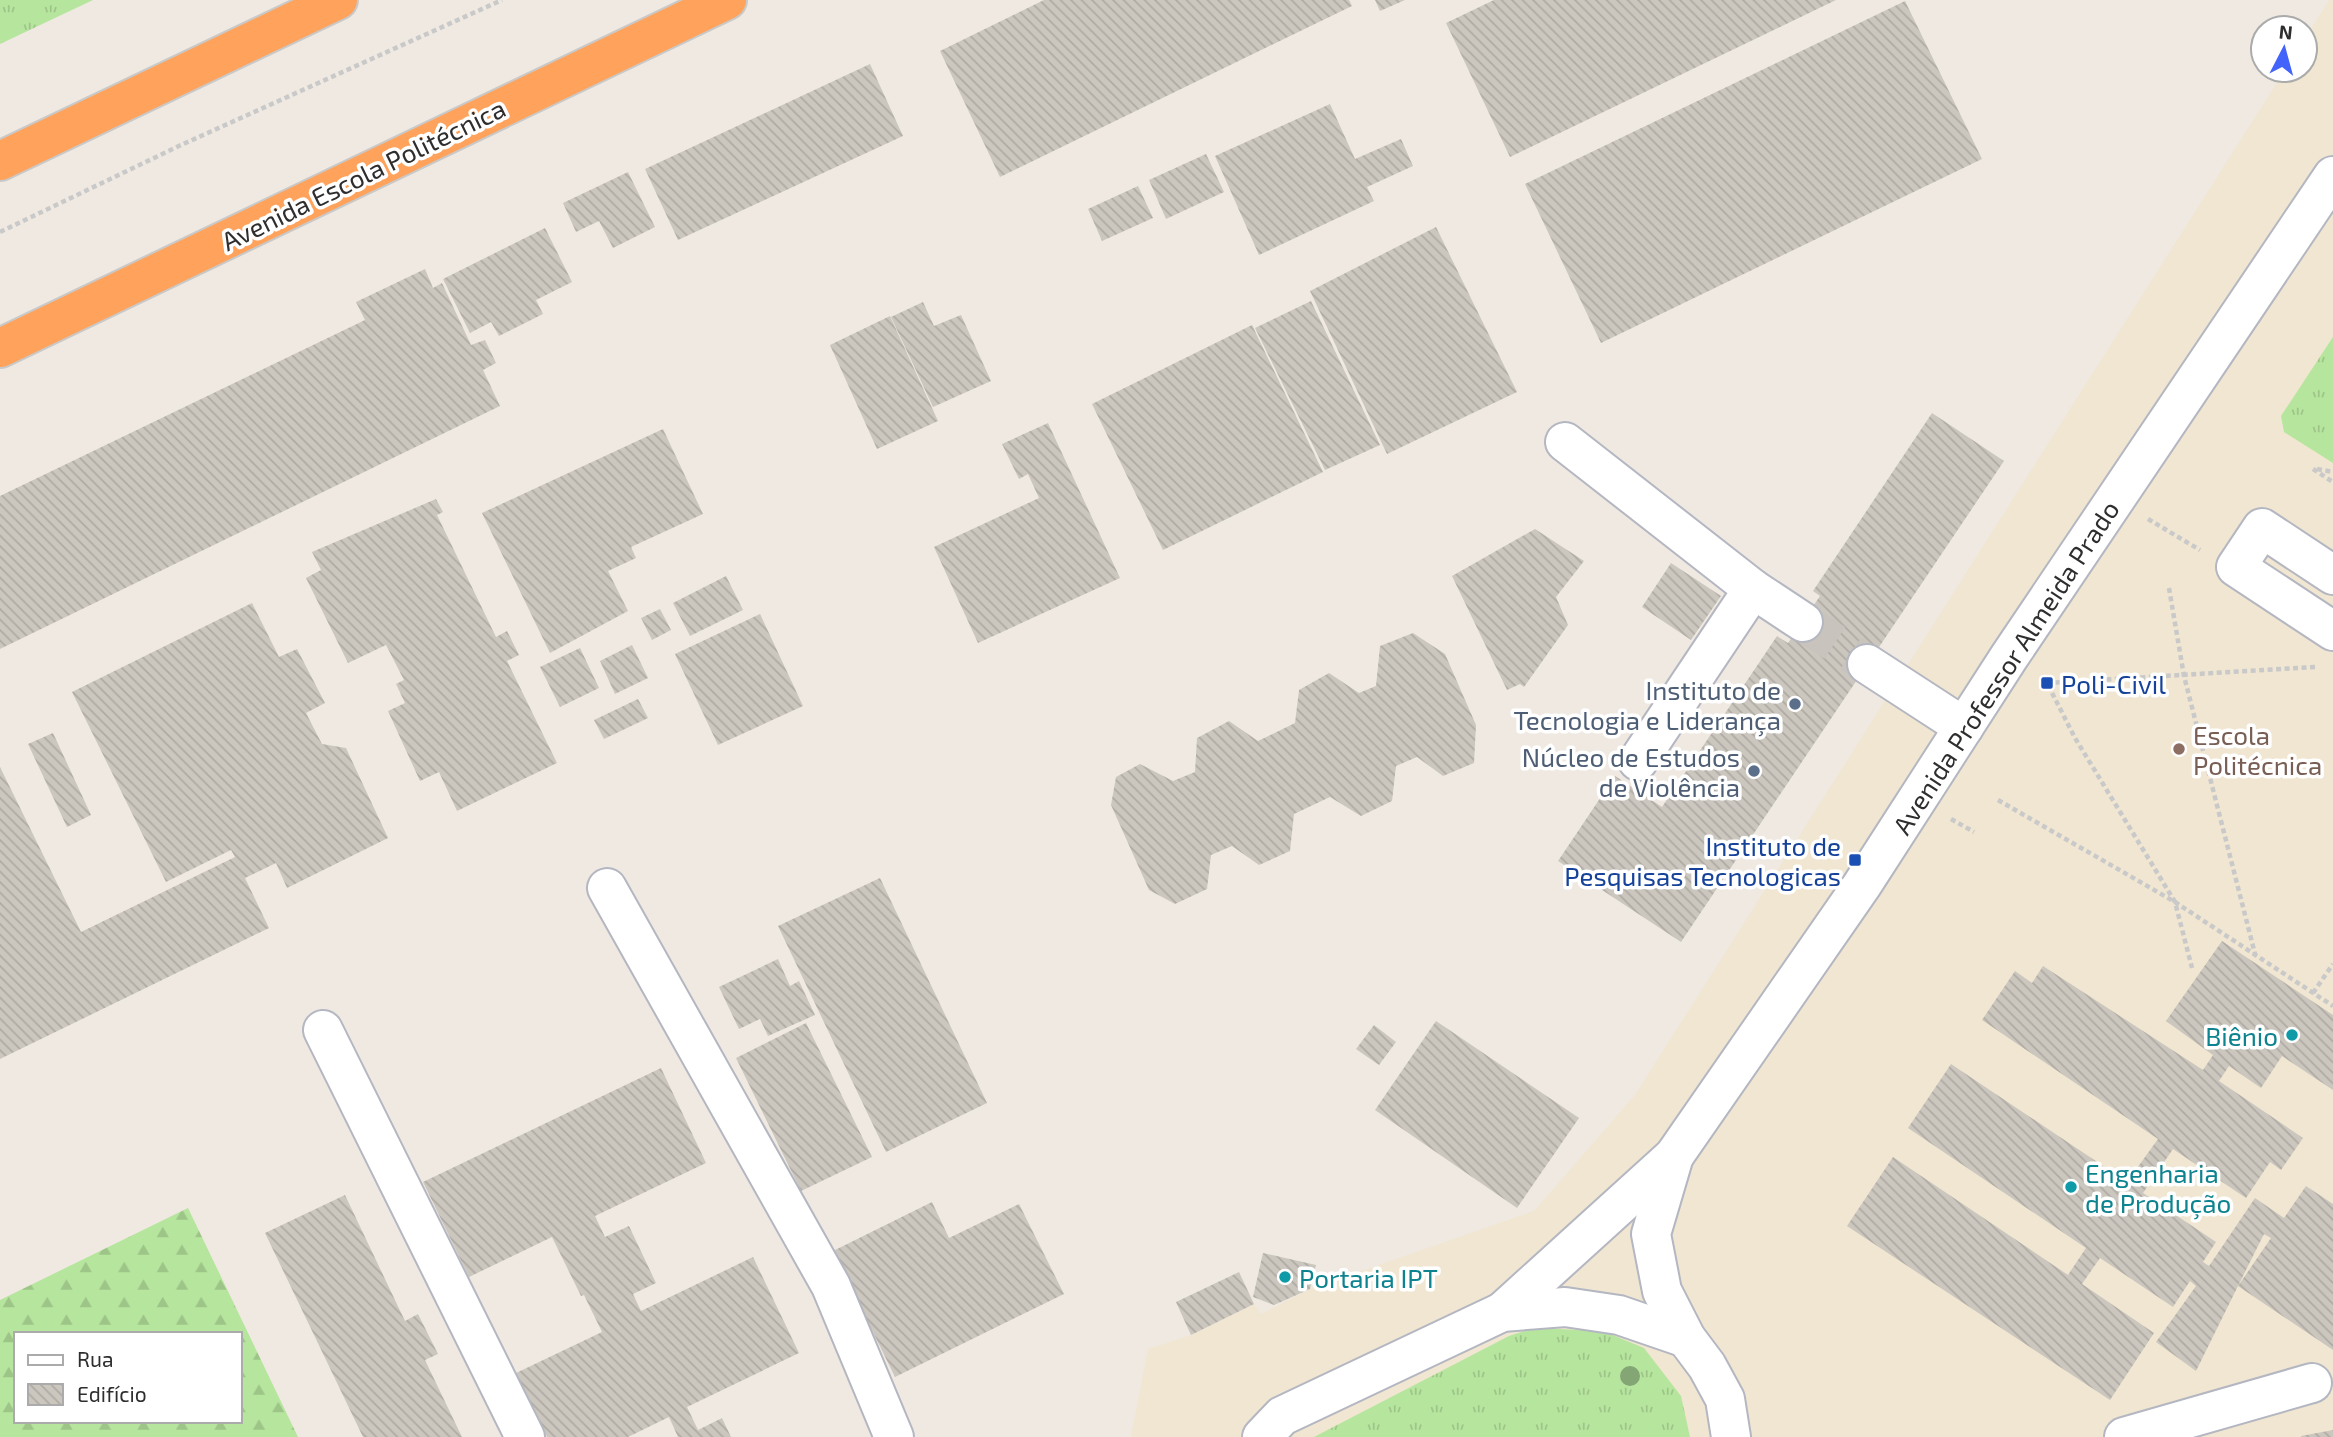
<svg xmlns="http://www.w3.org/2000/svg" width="2333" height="1437" viewBox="0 0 2333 1437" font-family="'Exo 2',sans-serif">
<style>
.education{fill:#f0e6d1}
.grass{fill:url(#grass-tufts)}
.forest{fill:url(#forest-firs);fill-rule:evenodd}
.building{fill:url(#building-back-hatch);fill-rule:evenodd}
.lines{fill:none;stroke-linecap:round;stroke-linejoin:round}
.minor-tunnel{stroke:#c8c4bd;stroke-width:38;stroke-dasharray:38 19;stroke-linecap:butt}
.minor-casing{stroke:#b4b7c1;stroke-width:42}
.highway-casing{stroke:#c9c9c9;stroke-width:42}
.path{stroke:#c9c9c9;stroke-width:4.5;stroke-dasharray:5 3.5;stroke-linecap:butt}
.minor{stroke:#fff;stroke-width:38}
.highway{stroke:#ffa35c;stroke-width:38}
.tree{fill:#84a574}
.transit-dot{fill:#1a4fb4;stroke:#fff;stroke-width:2.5}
.service-dot{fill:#5c6f8a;stroke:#fff;stroke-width:2.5}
.education-dot{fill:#8d6e63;stroke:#fff;stroke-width:2.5}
.culture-dot{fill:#0f9aa8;stroke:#fff;stroke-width:2.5}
.labels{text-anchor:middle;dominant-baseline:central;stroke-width:7;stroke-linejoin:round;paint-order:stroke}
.street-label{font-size:26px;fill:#2e2e2e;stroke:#fff}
.transit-label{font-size:26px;fill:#164399;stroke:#fff;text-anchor:start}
.service-label{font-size:26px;fill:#4e5e75;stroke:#fff;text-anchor:end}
.education-label{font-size:26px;fill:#785e54;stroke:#fff;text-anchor:start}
.culture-label{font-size:26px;fill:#0d838f;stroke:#fff;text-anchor:start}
</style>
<defs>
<pattern id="grass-tufts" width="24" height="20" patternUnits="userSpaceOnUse" patternTransform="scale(1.75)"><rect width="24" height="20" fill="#b6e59e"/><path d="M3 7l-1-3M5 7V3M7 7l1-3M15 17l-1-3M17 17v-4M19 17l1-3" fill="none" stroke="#9dc588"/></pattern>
<pattern id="forest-firs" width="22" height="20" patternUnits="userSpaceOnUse" patternTransform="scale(1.75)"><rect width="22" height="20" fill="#b6e59e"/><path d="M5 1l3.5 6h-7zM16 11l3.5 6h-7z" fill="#9dc588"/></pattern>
<pattern id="building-back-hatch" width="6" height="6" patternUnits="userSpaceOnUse" patternTransform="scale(1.75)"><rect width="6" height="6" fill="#cbc7bf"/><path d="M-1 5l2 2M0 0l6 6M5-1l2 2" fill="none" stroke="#afaba4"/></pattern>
</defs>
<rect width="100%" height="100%" fill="#efe9e1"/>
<!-- education -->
<polygon class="education" points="2329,0 2333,0 2333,1437 1131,1437 1148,1349 1191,1335 1254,1304 1261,1314 1310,1289 1534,1211 1635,1095 2285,70 2305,70 2305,39"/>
<!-- grass -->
<g class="grass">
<polygon points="0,0 93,0 0,44"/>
<polygon points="2333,337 2333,463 2284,432 2281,416"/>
<polygon points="1534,1328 1603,1331 1644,1348 1681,1396 1690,1437 1314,1437 1509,1336"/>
</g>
<!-- forest -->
<path class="forest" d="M 188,1208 L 298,1437 L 0,1437 L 0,1300 ZM 16,1334 L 240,1334 L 240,1421 L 16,1421 Z"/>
<!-- building -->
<g class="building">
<polygon points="1044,0 1349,0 1352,6 1000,177 940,51"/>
<polygon points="1375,0 1405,0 1380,11"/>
<polygon points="1494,0 1836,0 1510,157 1446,23"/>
<polygon points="1905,1 1982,159 1601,343 1525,184"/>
<polygon points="870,64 903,136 678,240 645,169"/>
<polygon points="1330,104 1355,159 1401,139 1413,166 1367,187 1374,201 1259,255 1215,156"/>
<polygon points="1206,154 1224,192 1166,219 1149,180"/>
<polygon points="628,172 655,227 613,248 599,221 576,232 563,203"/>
<polygon points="1138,186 1153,218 1102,241 1088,209"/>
<polygon points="1436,227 1517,392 1387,454 1310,291"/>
<polygon points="545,228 572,282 536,300 543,314 499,336 491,322 470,333 443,279"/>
<polygon points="425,269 433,288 442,283 471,345 485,340 496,363 483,370 500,406 0,649 0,496 365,320 356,302"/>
<polygon points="1311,301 1380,445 1325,470 1255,328"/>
<polygon points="923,302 934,326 961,315 991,381 933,407 891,317"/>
<polygon points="890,316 938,421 877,449 830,345"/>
<polygon points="1252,325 1323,472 1163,550 1092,404"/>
<polygon points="1932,413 2004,461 1681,942 1558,861 1615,776 1662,807 1777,636 1788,643 1820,596 1813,591"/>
<polygon points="1048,423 1120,578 978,643 934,547 1039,498 1028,474 1019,479 1002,444"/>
<polygon points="663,429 703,514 631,547 636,558 608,571 628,611 550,653 482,513"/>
<polygon points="436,499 443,512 437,515 496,637 507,631 519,655 507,661 557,763 457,811 439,772 420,781 388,711 405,703 396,684 404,680 386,645 348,663 306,578 321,570 312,552"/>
<polygon points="1535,529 1584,561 1556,597 1568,625 1524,687 1520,684 1507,690 1452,576"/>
<polygon points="1671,563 1721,596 1691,640 1642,607"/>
<polygon points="726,576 743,610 690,636 673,603"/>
<polygon points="252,603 279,657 297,649 325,703 306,713 322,744 346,748 388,838 287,888 276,863 245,878 269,928 0,1059 0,767 81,932 235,857 231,850 166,882 72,692"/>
<polygon points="660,609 671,630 652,640 641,618"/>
<polygon points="760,614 803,706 718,745 675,654"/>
<polygon points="1413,633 1445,654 1476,725 1474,763 1443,776 1417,757 1396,766 1392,801 1361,816 1330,797 1294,814 1290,851 1259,865 1232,846 1211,855 1207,889 1175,904 1149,890 1111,805 1116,777 1140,764 1173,781 1195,772 1197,738 1229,721 1258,741 1295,723 1299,690 1329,673 1359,693 1376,686 1380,646"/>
<polygon points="632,645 648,678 615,694 600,661"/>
<polygon points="580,648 599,688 560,707 540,667"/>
<polygon points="638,699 648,718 604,739 594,720"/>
<polygon points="53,733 91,815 67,827 28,744"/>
<polygon points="880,878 987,1103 886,1152 778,926"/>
<path d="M 2222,941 L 2333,1015 L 2333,1090 L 2282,1056 L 2261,1088 L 2229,1066 L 2219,1081 L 2303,1138 L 2281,1170 L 2270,1162 L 2246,1198 L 2173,1149 L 2143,1193 L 2216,1242 L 2203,1262 L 2209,1266 L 2255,1198 L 2284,1218 L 2306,1186 L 2333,1204 L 2333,1350 L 2238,1286 L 2196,1371 L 2156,1342 L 2196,1286 L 2190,1281 L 2173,1307 L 2100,1258 L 2082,1284 L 2154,1333 L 2110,1400 L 1847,1226 L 1893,1157 L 2068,1275 L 2086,1248 L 1908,1128 L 1951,1064 L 2127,1182 L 2158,1139 L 1982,1020 L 2015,971 L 2032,983 L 2043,966 L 2203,1070 L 2213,1055 L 2166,1021 ZM 2264,1234 L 2271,1238 L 2238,1286 Z"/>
<polygon points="778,959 790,986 799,981 815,1015 768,1036 760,1019 739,1029 719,987"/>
<polygon points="1436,1021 1579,1118 1517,1208 1375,1110"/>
<polygon points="806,1023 872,1157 801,1191 736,1058"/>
<polygon points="1374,1025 1396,1042 1379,1065 1356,1049"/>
<polygon points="661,1068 706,1163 595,1216 605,1237 629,1226 656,1283 633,1294 641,1311 753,1257 799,1353 687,1407 698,1430 722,1418 731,1437 678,1437 669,1417 628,1437 547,1437 516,1373 602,1332 584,1295 581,1296 552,1237 469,1277 423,1182"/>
<polygon points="345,1195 405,1321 418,1314 438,1354 425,1360 462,1437 363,1437 265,1233"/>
<polygon points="932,1202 949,1238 1019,1204 1064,1294 895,1377 833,1251"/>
<polygon points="1263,1253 1316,1265 1310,1289 1274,1305 1253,1297"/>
<polygon points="1239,1272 1254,1304 1191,1335 1176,1302"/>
<polygon points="2333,1430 2333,1437 2301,1437 2301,1436"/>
</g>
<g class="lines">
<!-- minor-tunnel -->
<polyline class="minor-tunnel" points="1803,622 1867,664"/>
<defs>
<g id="minor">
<polyline points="1565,442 1753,589 1638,761"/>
<polyline points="2333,575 2262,528 2236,567 2333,631"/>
<polyline points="1753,589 1803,622"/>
<polyline points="1867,664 1964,727"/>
<polyline points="607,888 831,1286 894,1437"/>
<polyline points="323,1030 525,1437"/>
<polyline points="1674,1156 1651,1234 1662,1291 1686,1338 1707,1366 1725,1399 1731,1437"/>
<polyline points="1502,1312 1674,1156 1862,885 2009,657 2333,176"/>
<polyline points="1262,1437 1282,1416 1502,1312 1565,1307 1619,1315 1686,1338"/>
<polyline points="2124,1437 2312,1383"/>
</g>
<g id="highway">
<polyline points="0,161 338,0"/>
<polyline points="0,348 727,0"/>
</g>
</defs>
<!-- minor casing -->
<use href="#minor" class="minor-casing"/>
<!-- highway casing -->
<use href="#highway" class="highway-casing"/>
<!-- path -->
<g class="path">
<polyline points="0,232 181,145 502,0"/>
<polyline points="2313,469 2333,482"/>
<polyline points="2317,469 2333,472"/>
<polyline points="2148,519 2200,550"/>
<polyline points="2169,588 2184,676 2255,954"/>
<polyline points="2042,680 2047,683 2075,738 2175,902 2192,968"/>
<polyline points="2047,683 2315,667"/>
<polyline points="1998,800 2175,902 2333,1006"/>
<polyline points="1951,819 1974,832"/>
<polyline points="2313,993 2333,964"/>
</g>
<!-- minor -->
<use href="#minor" class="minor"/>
<!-- highway -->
<use href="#highway" class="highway"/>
</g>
<!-- trees -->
<circle class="tree" cx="1630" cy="1376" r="10"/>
<!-- markers -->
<g class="transit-dot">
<rect x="2040" y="676" width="14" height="14" rx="3.5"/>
<rect x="1848" y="853" width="14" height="14" rx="3.5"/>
</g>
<g class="service-dot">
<circle cx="1795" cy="704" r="7"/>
<circle cx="1754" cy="771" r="7"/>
</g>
<circle class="education-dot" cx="2179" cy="749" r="7"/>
<g class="culture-dot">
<circle cx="2292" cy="1035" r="7"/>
<circle cx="2071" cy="1187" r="7"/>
<circle cx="1285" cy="1277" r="7"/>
</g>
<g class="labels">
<!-- street labels -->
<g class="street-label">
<text transform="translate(363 174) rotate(-26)">Avenida Escola Politécnica</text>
<text transform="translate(2005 667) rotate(-57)">Avenida Professor Almeida Prado</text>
</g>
<!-- transit labels -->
<g class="transit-label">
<text x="2061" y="683">Poli-Civil</text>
<text x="1841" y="845" text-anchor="end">Instituto de<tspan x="1841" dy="30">Pesquisas Tecnologicas</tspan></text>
</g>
<!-- service labels -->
<g class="service-label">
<text x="1781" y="689">Instituto de<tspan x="1781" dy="30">Tecnologia e Liderança</tspan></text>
<text x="1740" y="756">Núcleo de Estudos<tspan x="1740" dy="30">de Violência</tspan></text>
</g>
<!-- education labels -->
<g class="education-label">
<text x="2193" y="734">Escola<tspan x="2193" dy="30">Politécnica</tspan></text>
</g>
<!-- culture labels -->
<g class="culture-label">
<text x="2278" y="1035" text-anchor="end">Biênio</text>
<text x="2085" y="1172">Engenharia<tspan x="2085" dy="30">de Produção</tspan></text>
<text x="1299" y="1277">Portaria IPT</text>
</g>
</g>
<!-- legend -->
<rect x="14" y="1332" width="228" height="91" fill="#ffffff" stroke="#ababab" stroke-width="2"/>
<rect x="28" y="1355" width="35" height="10" fill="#ffffff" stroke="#ababab" stroke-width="2"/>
<text x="77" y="1367" font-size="21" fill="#2e2e2e">Rua</text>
<rect x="28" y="1384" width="35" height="21" fill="url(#building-back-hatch)" stroke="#ababab" stroke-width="2"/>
<text x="77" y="1402" font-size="21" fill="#2e2e2e">Edifício</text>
<!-- north arrow -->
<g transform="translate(2284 49) rotate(6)"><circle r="33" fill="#ffffff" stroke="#ababab" stroke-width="2"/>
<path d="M0-5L12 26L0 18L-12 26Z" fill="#4264fb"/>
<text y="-10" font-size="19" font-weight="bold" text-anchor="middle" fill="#2e2e2e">N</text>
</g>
</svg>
